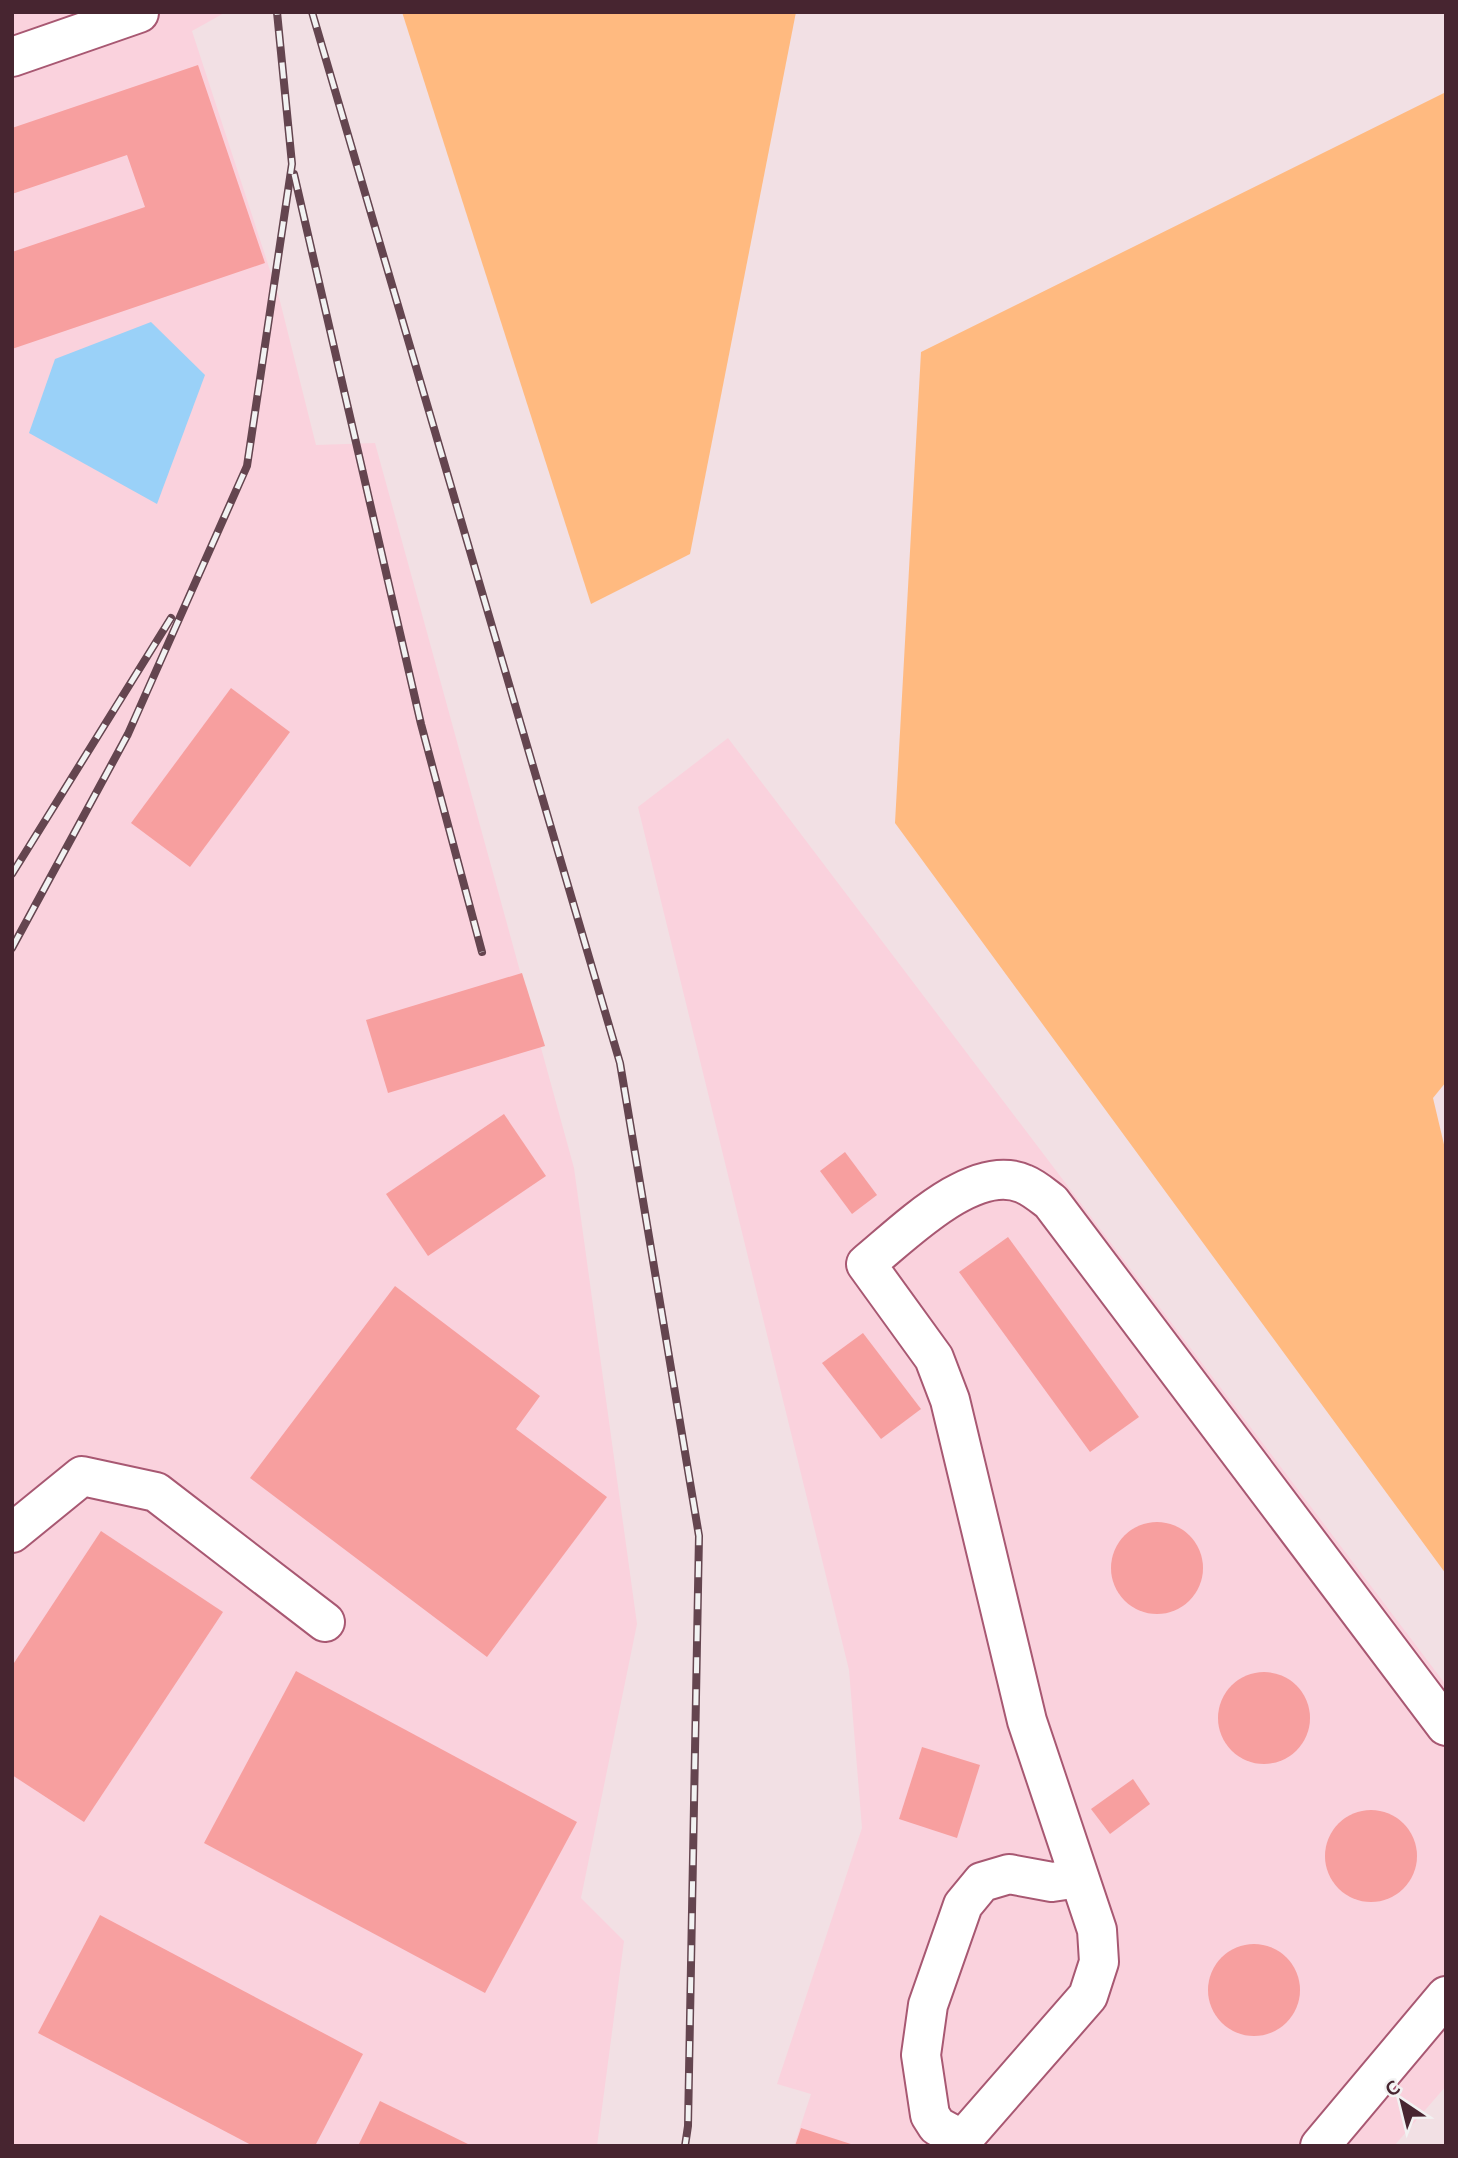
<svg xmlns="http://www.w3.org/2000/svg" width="1458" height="2158" viewBox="0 0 1458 2158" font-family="'Nunito Sans',sans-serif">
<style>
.built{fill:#fad2dd}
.green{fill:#ffba80}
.water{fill:#9ad1f8}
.building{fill:#f79f9f}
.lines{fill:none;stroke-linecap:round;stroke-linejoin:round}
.minor-casing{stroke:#a85872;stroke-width:42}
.minor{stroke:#fff;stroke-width:38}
.rail-casing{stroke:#64454f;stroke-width:8}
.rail{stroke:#f2f2f2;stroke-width:5;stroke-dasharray:16;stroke-linecap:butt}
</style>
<rect width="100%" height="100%" fill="#f2e0e4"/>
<!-- built -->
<g class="built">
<polygon points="12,12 226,12 192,31 280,301 316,445 375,443 574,1168 637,1624 581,1898 624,1941 597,2146 12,2146"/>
<polygon points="728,738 1446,1685 1446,2086 1394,2146 794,2146 811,2094 777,2084 862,1828 849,1670 638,807"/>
</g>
<!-- green -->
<g class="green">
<polygon points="402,12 796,12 690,554 591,604"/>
<polygon points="1446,92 1446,1082 1433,1098 1446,1153 1446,1574 895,823 921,352"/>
</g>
<!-- water -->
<polygon class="water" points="151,322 205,375 157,504 29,433 55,359"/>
<!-- building -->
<g class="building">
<polygon points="198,65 265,263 12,349 12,252 145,207 127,155 12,194 12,128"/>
<polygon points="231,688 290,732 190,867 131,823"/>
<polygon points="522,973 545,1046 388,1093 366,1020"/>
<polygon points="504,1114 546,1176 428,1256 386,1194"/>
<polygon points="845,1152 877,1195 852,1214 820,1171"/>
<polygon points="1008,1237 1139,1417 1090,1452 959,1272"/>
<polygon points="395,1286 540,1396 516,1429 607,1497 487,1657 250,1478"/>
<polygon points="863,1333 921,1409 881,1439 822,1363"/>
<circle cx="1157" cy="1568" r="46"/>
<polygon points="101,1531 223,1612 84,1822 12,1775 12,1666"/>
<polygon points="296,1671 577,1822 485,1993 204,1843"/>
<circle cx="1264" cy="1718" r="46"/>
<polygon points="922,1747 980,1765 957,1838 899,1819"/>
<polygon points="1133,1779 1150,1804 1110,1834 1091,1809"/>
<circle cx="1371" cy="1856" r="46"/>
<polygon points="100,1915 363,2054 315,2146 253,2146 38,2033"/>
<circle cx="1254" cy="1990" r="46"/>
<polygon points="380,2101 472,2146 358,2146"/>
<polygon points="801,2128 854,2145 854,2146 795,2146"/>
</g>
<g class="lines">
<defs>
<g id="minor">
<polyline points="12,57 139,13"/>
<polyline points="12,1533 82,1476 156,1492 325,1622"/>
<polyline points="961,2139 937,2126 930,2115 921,2055 928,2005 963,1905 982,1882 1009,1874 1052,1882 1079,1878"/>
<path d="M 957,2146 L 1088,1996 L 1099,1962 L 1097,1930 L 1027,1721 L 950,1400 L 934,1358 L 866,1264 C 902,1235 974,1161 1024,1184 C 1034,1188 1043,1196 1051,1202 L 1446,1726"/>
<polyline points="1320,2146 1446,1996"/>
</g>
</defs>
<!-- minor casing -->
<use href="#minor" class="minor-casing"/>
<!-- minor -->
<use href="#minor" class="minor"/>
<defs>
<g id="rail">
<polyline points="312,12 620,1063 699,1536 688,2126 685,2146"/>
<polyline points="294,174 421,724 482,952"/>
<polyline points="12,874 171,618"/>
<polyline points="12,948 128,734 247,466 292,164 277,12"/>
</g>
</defs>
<!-- rail casing -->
<use href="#rail" class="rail-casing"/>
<!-- rail -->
<use href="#rail" class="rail"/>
</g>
<!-- border -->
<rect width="1458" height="2158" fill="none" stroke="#472530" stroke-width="28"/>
<!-- north arrow -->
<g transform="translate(1402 2102) rotate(325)" stroke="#f2f2f2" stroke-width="5" paint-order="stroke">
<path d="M0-5L12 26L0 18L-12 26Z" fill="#472530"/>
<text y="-10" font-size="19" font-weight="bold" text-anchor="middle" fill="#472530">С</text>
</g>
</svg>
